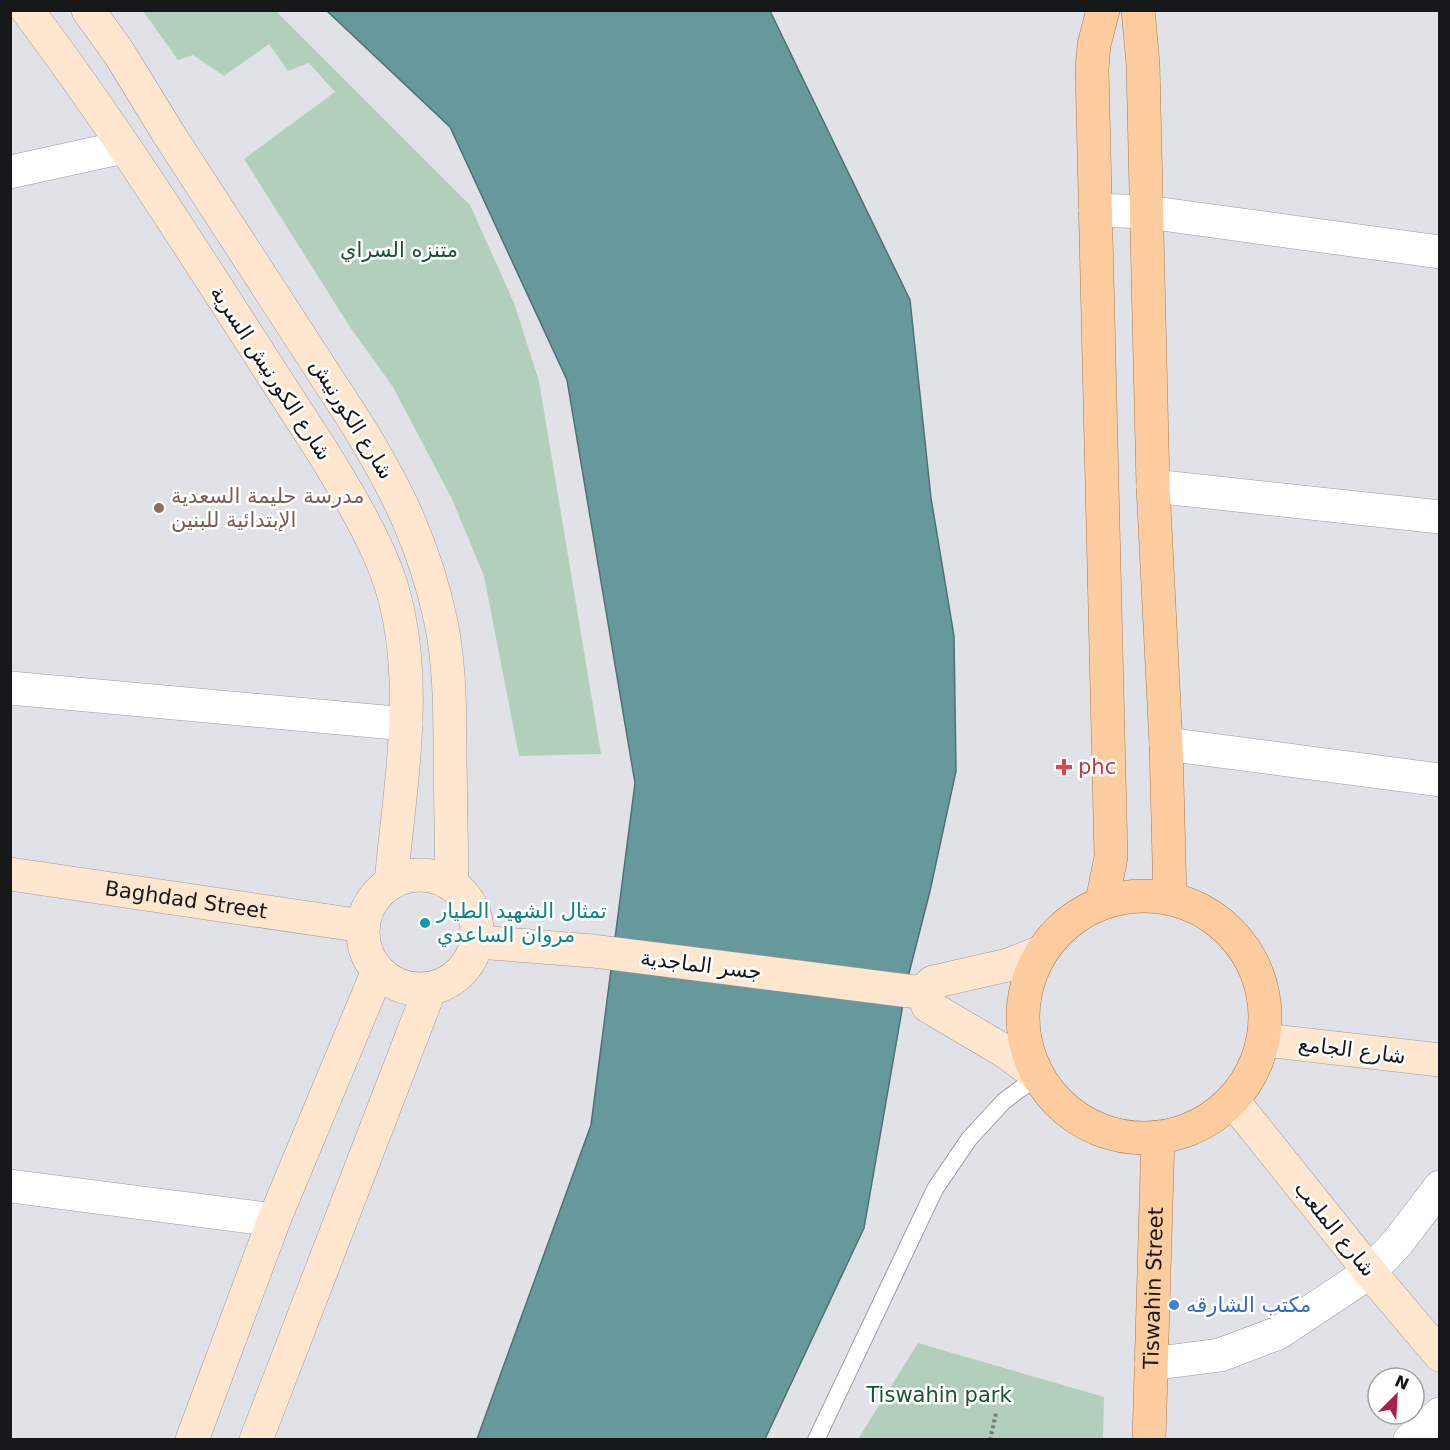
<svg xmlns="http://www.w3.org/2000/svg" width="1450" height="1450" viewBox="0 0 1450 1450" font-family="'DejaVu Sans','Noto Naskh Arabic',sans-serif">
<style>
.green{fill:#b2cfbb}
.water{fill:#67989c;stroke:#4f7174;stroke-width:1.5}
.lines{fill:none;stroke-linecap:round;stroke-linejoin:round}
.lane-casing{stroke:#9a9ba0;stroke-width:18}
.street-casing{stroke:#9a9ba0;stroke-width:34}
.secondary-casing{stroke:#9a9ba0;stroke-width:34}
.primary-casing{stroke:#ad7746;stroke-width:34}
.path{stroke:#78797c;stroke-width:4;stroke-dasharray:3 3;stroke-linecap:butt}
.lane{stroke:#fff;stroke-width:16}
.street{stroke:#fff;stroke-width:33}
.secondary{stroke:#ffe6cf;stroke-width:33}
.primary{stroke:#fecd9f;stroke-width:33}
.education-dot{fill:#8d6e63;stroke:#fff;stroke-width:2}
.health-dot{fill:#e0444e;stroke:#fff;stroke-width:2}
.culture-dot{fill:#0f9aa8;stroke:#fff;stroke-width:2}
.shop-dot{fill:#3f7fe0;stroke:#fff;stroke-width:2}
.labels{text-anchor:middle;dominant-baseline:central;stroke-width:5;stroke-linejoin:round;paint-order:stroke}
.park-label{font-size:21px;fill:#195332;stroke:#fff}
.street-label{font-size:21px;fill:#161718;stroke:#fff}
.education-label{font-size:21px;fill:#785e54;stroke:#fff;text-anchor:start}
.health-label{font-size:21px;fill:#be3a42;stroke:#fff;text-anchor:start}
.culture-label{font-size:21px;fill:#0d838f;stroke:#fff;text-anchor:start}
.shop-label{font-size:21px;fill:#366cbe;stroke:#fff;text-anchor:start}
</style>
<rect width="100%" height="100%" fill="#e0e2e7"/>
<!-- green -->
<g class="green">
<polygon points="143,11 276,11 470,205 514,303 539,381 601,754 519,756 484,576 452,499 393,387 350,327 244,159 335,92 309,63 288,71 269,44 224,76 193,55 178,60"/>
<polygon points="918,1343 1104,1397 1103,1439 858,1439"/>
</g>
<!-- water -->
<polygon class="water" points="327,11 770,11 910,300 931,498 954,636 956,771 930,891 907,981 864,1228 765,1439 477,1439 591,1125 635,783 567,380 450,127"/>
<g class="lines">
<defs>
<polyline id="lane" points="816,1440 935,1189 969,1139 1004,1101 1038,1076"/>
<g id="street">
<polyline points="10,172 124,147"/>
<polyline points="1095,210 1147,212 1440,252"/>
<polyline points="1153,486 1440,517"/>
<polyline points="10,688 406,724"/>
<polyline points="1166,744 1440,780"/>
<polyline points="10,1186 274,1220"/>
<polyline points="1151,1364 1220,1355 1278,1333 1370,1272 1398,1242 1440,1187"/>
<polyline points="1410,1440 1440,1414"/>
</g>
<g id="secondary">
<path d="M 27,10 C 132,149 222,298 317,443 C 342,483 372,532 388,576 C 422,673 400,783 391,883"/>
<path d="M 88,10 L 119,53 L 168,133 L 358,426 C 398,491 425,547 441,622 C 450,666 450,713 450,758 C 451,800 451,843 452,885"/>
<path id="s1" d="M 10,874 L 363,926"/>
<circle cx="420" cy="932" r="57"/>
<polyline points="477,942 593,951 924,993"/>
<polyline points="1264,1040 1440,1060"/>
<path d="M 1038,1076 L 1006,1052 L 928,1006 C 923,996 924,989 933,982 L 1008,965 L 1041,952"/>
<polyline points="1233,1101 1370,1272 1440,1355"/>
<polyline points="192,1440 274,1220 378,971"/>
<polyline points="256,1440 430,989"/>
</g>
<g id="primary">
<polyline points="1138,10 1143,64 1153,486 1166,744 1170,898"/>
<circle cx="1144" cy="1017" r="121"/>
<polyline points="1102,902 1111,857 1092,69 1094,45 1103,10"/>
<path id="s2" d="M 1149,1440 L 1158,1137"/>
</g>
</defs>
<!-- lane casing -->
<use href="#lane" class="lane-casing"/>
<!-- street casing -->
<use href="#street" class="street-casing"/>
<!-- secondary casing -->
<use href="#secondary" class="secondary-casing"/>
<!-- primary casing -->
<use href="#primary" class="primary-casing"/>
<!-- path -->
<polyline class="path" points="990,1440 996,1413"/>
<!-- lane -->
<use href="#lane" class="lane"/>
<!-- street -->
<use href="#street" class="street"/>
<!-- secondary -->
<use href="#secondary" class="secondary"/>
<!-- primary -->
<use href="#primary" class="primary"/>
</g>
<!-- markers -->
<circle class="education-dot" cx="159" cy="508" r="6"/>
<path class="health-dot" d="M1061 758h6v6h6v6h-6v6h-6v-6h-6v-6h6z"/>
<circle class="culture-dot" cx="425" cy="923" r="6"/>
<circle class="shop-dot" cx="1174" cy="1305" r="6"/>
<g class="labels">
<!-- park labels -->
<g class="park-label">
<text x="399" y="250">متنزه السراي</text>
<text x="939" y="1395">Tiswahin park</text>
</g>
<!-- street labels -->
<g class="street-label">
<text transform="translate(271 373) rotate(57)">شارع الكورنيش السرية</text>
<text transform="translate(352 419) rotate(58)">شارع الكورنيش</text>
<text stroke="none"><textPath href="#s1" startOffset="178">Baghdad Street</textPath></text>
<text transform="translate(701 965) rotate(7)">جسر الماجدية</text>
<text transform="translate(1352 1050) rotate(7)">شارع الجامع</text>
<text transform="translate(1335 1229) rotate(51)">شارع الملعب</text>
<text stroke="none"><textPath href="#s2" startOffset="152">Tiswahin Street</textPath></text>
</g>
<!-- education labels -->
<g class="education-label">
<text x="171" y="496">مدرسة حليمة السعدية<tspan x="171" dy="24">الإبتدائية للبنين</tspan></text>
</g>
<!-- health labels -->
<g class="health-label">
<text x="1078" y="767">phc</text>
</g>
<!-- culture labels -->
<g class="culture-label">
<text x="437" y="911">تمثال الشهيد الطيار<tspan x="437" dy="24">مروان الساعدي</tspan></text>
</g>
<!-- shop labels -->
<g class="shop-label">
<text x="1186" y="1305">مكتب الشارقه</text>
</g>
</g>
<!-- border -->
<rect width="1450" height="1450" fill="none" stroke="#161718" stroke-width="24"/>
<!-- north arrow -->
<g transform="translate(1396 1396) rotate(24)"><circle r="28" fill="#ffffff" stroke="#a2a2a3" stroke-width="1.5"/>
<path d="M0-4.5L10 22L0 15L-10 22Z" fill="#b01e4d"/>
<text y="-9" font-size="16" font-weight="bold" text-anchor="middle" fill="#161718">N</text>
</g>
</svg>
